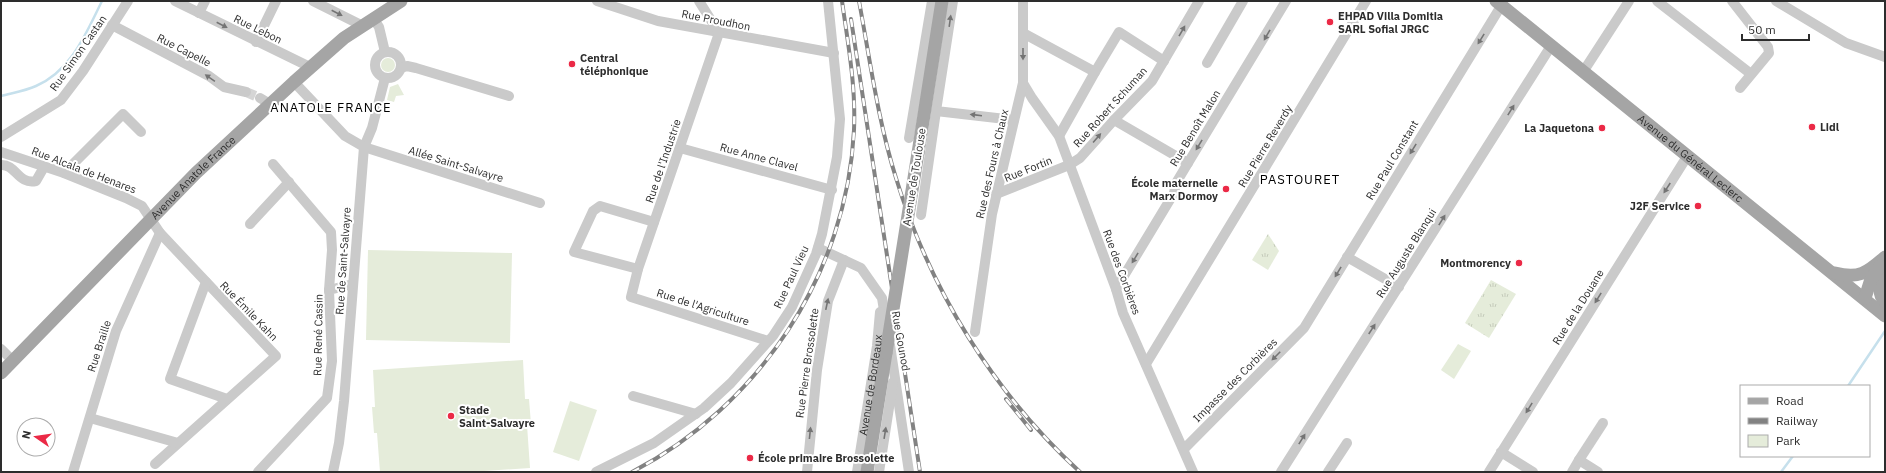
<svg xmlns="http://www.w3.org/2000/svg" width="1886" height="473" viewBox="0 0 1886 473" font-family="'IBM Plex Sans',sans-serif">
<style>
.green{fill:#e5ecda}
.park{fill:url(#park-tufts)}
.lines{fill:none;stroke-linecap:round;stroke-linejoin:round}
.stream{stroke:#c6e0ec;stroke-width:2.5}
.minor-tunnel{stroke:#d5d5d5;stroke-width:10;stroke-dasharray:10 5;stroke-linecap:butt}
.minor{stroke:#cacaca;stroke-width:10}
.major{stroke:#a5a5a5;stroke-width:13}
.rail-casing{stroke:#828282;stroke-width:4}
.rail{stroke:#fff;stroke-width:2.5;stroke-dasharray:8;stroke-linecap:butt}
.major-bridge{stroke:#a5a5a5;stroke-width:13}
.oneway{fill:#747474}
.poi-dot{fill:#eb2946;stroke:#fff;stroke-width:1.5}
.labels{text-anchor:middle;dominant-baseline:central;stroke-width:4;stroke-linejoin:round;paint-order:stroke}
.poi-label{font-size:11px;font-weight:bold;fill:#2d2d2d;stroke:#fff;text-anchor:start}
.street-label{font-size:11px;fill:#2d2d2d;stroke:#fff}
.quarter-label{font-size:13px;letter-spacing:1px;fill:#000;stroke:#fff}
</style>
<defs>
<pattern id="park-tufts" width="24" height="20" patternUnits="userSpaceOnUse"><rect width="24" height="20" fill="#e5ecda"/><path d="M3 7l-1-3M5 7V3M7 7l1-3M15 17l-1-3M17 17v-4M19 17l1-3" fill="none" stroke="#c5cbbb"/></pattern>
</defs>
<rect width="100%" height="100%" fill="#fff"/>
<!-- green -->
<g class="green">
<circle cx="388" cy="65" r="7"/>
<polygon points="398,84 404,95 396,96 394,102 387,100 390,87"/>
<polygon points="368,250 512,253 510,343 366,340"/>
<polygon points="1458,344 1471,351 1454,379 1441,370"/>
<polygon points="523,360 525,399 529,399 531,424 527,425 530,468 469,472 380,472 377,433 374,433 372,407 375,407 373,370"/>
<polygon points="570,401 597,410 579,461 553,452"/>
</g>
<!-- park -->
<g class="park">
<polygon points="1268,234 1279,251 1268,270 1252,260"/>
<polygon points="1491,280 1516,294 1489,338 1465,323"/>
</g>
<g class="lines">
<!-- stream -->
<g class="stream">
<path d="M 1,96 C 12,93 25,91 36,86 C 72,70 86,33 102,1"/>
<polyline points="1848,386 1885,331"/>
<polyline points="1781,472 1793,456"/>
</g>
<!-- minor-tunnel -->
<polyline class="minor-tunnel" points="246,92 260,98"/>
<!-- minor -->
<g class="minor">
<polyline points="175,1 310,67"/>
<polyline points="313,1 361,25"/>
<polyline points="597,1 658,21 834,53"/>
<polyline points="699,1 719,33 638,269 631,297 768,341"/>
<polyline points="953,1 936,111 1014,120"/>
<polyline points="1657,1 1751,74"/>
<polyline points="1732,1 1768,47 1769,53 1740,88"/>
<polyline points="1776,1 1846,43 1885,57"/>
<polyline points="199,13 205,1"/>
<polyline points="373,18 379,27 385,52"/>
<polyline points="112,25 209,76 224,87 246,92"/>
<polyline points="1023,33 1095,72"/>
<polyline points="256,42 276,1"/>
<circle cx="388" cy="65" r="13"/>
<polyline points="1207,63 1243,1"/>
<polyline points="401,68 407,66 416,68 509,96"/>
<polyline points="1583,72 1629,1"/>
<polyline points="385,78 372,128 364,147 540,203"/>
<polyline points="294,82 345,136 364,147 344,401 339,443 333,472"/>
<polyline points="1023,83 1032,98 1059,136 1116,289 1123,313 1193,472"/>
<polyline points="260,98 270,104"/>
<polyline points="1114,120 1188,163"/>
<polyline points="1059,136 1095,72 1119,32 1164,61"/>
<polyline points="1,137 61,100 83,71 128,1"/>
<polyline points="909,138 932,1"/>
<polyline points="680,148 832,190"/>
<polyline points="1,152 64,173 126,198 142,206 160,233 276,356 155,464"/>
<polyline points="273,164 331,232 332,250 329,290"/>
<path d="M 1,165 C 16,164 18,185 36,181 L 44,167"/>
<polyline points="64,173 123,114 141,132"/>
<polyline points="996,194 1069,165 1080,158 1114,120 1152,81 1199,1"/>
<polyline points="921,215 936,111"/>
<polyline points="250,224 289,182"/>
<polyline points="818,248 861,268 882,298 887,329"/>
<polyline points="1347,257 1399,287"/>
<polyline points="638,269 574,252 593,211 600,206 654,222"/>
<polyline points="206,282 170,379 227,399"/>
<polyline points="1116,289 1174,193 1176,183 1188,163 1286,1"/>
<polyline points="975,332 992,214 1023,83 1023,1"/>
<polyline points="890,345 909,472"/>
<polyline points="1,349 13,361"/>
<polyline points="1146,364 1366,1"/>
<polyline points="633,396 696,414"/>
<polyline points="90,418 178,443"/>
<polyline points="1184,449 1304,328 1501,6"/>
<polyline points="1501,452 1533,472"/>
<polyline points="1579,460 1603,423"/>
<polyline points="73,472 116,331 160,233"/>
<polyline points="258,472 327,398 332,361 329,290 353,284"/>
<polyline points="596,472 654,443 704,408 731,383 773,336 792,307 816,254 822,234 837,157 840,119 828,1"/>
<polyline points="807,472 817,370 828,301 844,260"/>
<path id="s1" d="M 857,472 L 877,346 L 880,312"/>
<polyline points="879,472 893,382"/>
<polyline points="1281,472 1551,46"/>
<polyline points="1328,472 1347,443"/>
<polyline points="1489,472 1688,155"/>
<polyline points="1572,472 1579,460 1598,472"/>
</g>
<!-- major -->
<g class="major">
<path id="s2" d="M 1496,1 L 1885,316"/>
<polyline points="918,153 942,1"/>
<path d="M 1835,273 C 1859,279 1867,273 1885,257"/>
<path d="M 1885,275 C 1880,284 1877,293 1885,302"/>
<polyline points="1865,298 1871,279 1880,266"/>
<path id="s3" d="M 1,373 L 196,173 L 294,82 L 344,38 L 401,1"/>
<polyline points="867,472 886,353"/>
</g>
<defs>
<g id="rail">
<path d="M 859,1 C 870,60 878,121 896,178 C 930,290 994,393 1080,472"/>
<polyline points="851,19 920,472"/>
<polyline points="1006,399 1031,430"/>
<path d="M 632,472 C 759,406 847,274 854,130 C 856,86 848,44 842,1"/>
</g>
</defs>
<!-- rail casing -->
<use href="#rail" class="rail-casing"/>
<!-- rail -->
<use href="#rail" class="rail"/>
<!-- major-bridge -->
<polyline class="major-bridge" points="886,353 918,153"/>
</g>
<!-- one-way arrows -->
<defs><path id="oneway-solid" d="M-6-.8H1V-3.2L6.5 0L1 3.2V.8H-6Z"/></defs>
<g class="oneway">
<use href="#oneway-solid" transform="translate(337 13) rotate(27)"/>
<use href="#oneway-solid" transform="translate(950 21) rotate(-82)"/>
<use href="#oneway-solid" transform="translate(222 25) rotate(27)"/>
<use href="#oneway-solid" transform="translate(1182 31) rotate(-60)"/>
<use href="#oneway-solid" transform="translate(1267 35) rotate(120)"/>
<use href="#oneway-solid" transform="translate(1481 39) rotate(122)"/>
<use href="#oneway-solid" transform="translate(1023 54) rotate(90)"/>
<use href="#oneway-solid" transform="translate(210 78) rotate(-145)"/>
<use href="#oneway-solid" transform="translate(1511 110) rotate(-58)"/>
<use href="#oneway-solid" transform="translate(976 115) rotate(-173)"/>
<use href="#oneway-solid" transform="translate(1097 138) rotate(-49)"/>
<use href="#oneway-solid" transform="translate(1199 145) rotate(121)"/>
<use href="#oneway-solid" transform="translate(1413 149) rotate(122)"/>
<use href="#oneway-solid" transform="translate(1667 188) rotate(123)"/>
<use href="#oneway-solid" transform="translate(1442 220) rotate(-58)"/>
<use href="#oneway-solid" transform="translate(1135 258) rotate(121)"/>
<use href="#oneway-solid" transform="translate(1338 272) rotate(121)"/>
<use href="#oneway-solid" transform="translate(1598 298) rotate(122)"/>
<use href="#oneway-solid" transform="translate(827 304) rotate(-78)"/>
<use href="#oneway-solid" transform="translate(1372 329) rotate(-57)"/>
<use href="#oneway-solid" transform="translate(1276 356) rotate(135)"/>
<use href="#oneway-solid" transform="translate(1529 408) rotate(122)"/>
<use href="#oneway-solid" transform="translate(810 433) rotate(-84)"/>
<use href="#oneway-solid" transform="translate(885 433) rotate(-81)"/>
<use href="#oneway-solid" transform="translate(1302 439) rotate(-58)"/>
</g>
<!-- markers -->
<g class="poi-dot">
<circle cx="1330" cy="22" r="4"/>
<circle cx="572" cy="64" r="4"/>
<circle cx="1812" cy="127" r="4"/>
<circle cx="1602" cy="128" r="4"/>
<circle cx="1226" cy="189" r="4"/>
<circle cx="1698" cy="206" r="4"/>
<circle cx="1519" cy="263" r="4"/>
<circle cx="451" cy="416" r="4"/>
<circle cx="750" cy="458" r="4"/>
</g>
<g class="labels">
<!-- poi labels -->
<g class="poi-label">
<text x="1338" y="16">EHPAD Villa Domitia<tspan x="1338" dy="13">SARL Sofial JRGC</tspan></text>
<text x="580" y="58">Central<tspan x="580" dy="13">téléphonique</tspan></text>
<text x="1820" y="127">Lidl</text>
<text x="1594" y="128" text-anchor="end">La Jaquetona</text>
<text x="1218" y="183" text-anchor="end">École maternelle<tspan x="1218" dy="13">Marx Dormoy</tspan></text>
<text x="1690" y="206" text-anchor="end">J2F Service</text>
<text x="1511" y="263" text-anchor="end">Montmorency</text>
<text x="459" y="410">Stade<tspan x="459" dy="13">Saint-Salvayre</tspan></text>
<text x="758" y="458">École primaire Brossolette</text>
</g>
<!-- street labels -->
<g class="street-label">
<text transform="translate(716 20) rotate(11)">Rue Proudhon</text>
<text transform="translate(258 29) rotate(26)">Rue Lebon</text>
<text transform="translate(184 50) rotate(27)">Rue Capelle</text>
<text transform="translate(78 53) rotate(-55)">Rue Simon Castan</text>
<text transform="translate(1110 107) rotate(-48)">Rue Robert Schuman</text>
<text transform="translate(1195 128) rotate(-59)">Rue Benoît Malon</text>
<text transform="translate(1265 146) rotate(-59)">Rue Pierre Reverdy</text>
<text transform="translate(759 157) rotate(15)">Rue Anne Clavel</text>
<text stroke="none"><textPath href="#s2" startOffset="250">Avenue du Général Leclerc</textPath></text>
<text transform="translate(1392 160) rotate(-59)">Rue Paul Constant</text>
<text transform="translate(663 161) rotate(-71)">Rue de l'Industrie</text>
<text transform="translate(456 164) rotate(17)">Allée Saint-Salvayre</text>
<text transform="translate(992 164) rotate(-77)">Rue des Fours à Chaux</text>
<text transform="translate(1028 169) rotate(-22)">Rue Fortin</text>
<text transform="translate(84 170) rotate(21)">Rue Alcala de Henares</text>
<text transform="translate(914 177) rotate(-81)">Avenue de Toulouse</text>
<text stroke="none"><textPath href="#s3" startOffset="274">Avenue Anatole France</textPath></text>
<text transform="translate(1406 253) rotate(-58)">Rue Auguste Blanqui</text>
<text transform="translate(343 261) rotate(-86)">Rue de Saint-Salvayre</text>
<text transform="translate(1122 272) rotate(70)">Rue des Corbières</text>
<text transform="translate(791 277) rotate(-65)">Rue Paul Vieu</text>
<text transform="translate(703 307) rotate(18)">Rue de l'Agriculture</text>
<text transform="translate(1578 307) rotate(-58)">Rue de la Douane</text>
<text transform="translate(249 311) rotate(46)">Rue Émile Kahn</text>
<text transform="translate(318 335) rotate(-89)">Rue René Cassin</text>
<text transform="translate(901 341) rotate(80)">Rue Gounod</text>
<text transform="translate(99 346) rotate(-72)">Rue Braille</text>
<text transform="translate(807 363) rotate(-82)">Rue Pierre Brossolette</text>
<text transform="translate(1235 380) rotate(-45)">Impasse des Corbières</text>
<text stroke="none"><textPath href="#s1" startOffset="88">Avenue de Bordeaux</textPath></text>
</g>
<!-- quarter labels -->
<g class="quarter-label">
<text x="331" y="107">ANATOLE FRANCE</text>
<text x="1300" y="179">PASTOURET</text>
</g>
</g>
<!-- border -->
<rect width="1886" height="473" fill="none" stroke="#2d2d2d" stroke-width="4"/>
<!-- legend -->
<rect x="1740" y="385" width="130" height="72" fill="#ffffff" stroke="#ababab"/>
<rect x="1748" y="398" width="20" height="6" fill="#a5a5a5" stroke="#ababab"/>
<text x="1776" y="405" font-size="12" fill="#2d2d2d">Road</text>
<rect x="1748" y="418" width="20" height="6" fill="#828282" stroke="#ababab"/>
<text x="1776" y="425" font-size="12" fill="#2d2d2d">Railway</text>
<rect x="1748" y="435" width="20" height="12" fill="#e5ecda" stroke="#ababab"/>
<text x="1776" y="445" font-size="12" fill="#2d2d2d">Park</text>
<!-- north arrow -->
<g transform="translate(36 437) rotate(283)"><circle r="19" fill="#ffffff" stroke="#ababab"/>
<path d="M0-3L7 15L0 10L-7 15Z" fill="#eb2946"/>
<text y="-6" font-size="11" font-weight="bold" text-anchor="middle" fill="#2d2d2d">N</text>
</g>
<!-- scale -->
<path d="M1742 34v6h67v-6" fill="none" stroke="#2d2d2d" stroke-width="2"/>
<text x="1748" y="34" font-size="12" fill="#2d2d2d" stroke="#ffffff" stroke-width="3" paint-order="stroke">50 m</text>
</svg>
